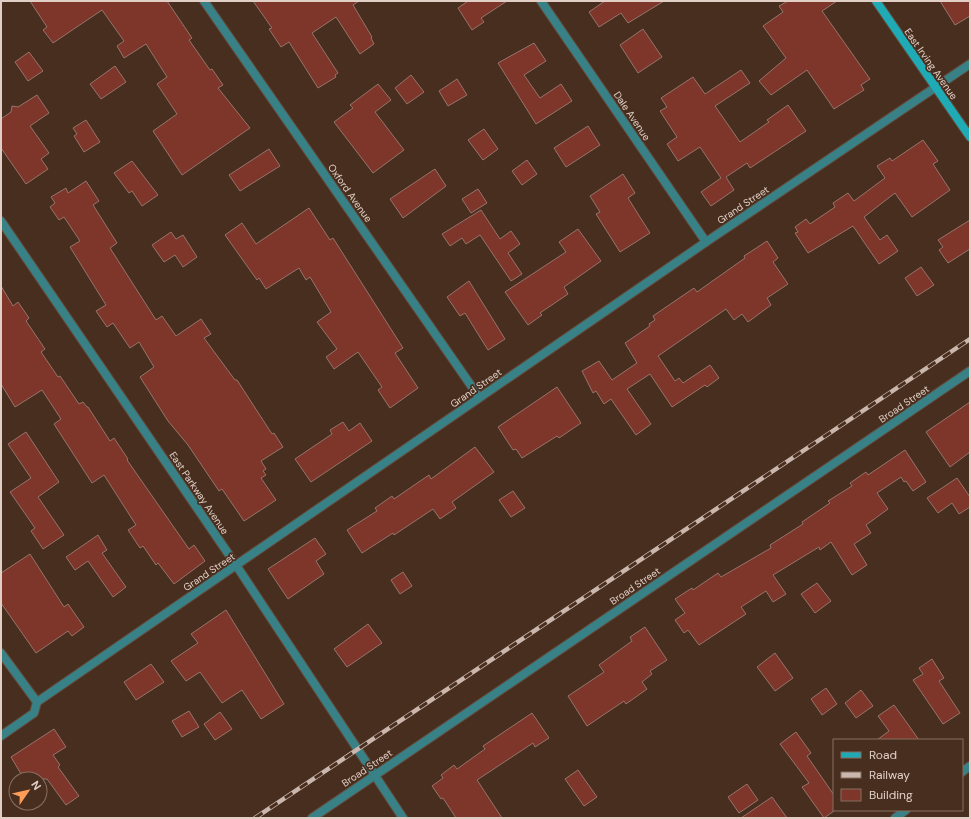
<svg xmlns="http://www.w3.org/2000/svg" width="971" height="819" viewBox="0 0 971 819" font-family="'DM Sans',sans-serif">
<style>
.building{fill:#7d3629;stroke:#97746c}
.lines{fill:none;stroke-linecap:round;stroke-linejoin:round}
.street-casing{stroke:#644b3c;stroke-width:10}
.secondary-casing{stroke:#644b3c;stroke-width:10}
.street{stroke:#388187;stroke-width:8}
.secondary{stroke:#1fabb5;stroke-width:8}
.rail-casing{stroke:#cab6ac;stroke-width:4.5}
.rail{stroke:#482e1e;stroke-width:3;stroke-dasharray:9;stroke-linecap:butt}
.labels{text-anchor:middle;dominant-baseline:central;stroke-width:3.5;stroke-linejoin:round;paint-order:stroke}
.street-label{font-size:10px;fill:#e1cfc6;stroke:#482e1e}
</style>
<rect width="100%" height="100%" fill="#482e1e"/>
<!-- building -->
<g class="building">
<polygon points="30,1 167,1 192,38 189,40 210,70 212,69 223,85 218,88 250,128 182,175 153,131 177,114 157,84 167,77 146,44 124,58 117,46 124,41 102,10 53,43 43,30 47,27"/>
<polygon points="253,1 359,1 353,5 372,37 371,38 374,44 360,54 336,17 312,33 338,73 335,75 336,77 318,88 289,42 281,47 269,29 272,28"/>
<polygon points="468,1 507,1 481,18 484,22 472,30 458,8"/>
<polygon points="605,1 664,1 628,23 621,13 599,27 589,12"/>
<polygon points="788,1 837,1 822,11 870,79 861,85 864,90 834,109 807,70 771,95 759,81 786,58 763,26 783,12 779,6"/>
<polygon points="940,1 970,1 970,16 955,25"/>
<polygon points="643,29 662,57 638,73 620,45"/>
<polygon points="534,43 546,61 524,75 540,98 561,84 572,101 536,124 498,63"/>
<polygon points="29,52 43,71 28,81 15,62"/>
<polygon points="115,66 126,82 101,99 90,84"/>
<polygon points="741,70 750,83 715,106 740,142 769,122 767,120 788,105 806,131 750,168 747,163 726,177 734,190 711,206 701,192 721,178 700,147 678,161 667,144 677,137 660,111 667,107 661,98 693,77 705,94"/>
<polygon points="411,75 424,92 407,104 395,88"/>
<polygon points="457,79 467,95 448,106 439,91"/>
<polygon points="378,84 391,100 375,112 404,150 373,173 334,122 353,108 350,105"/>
<polygon points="37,95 49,113 30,126 49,153 41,159 48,169 26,184 1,148 1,119 11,112 12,106 18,107"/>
<polygon points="86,120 100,142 84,152 74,136 77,134 73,128"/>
<polygon points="588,126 600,145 566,167 554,148"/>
<polygon points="484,129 498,149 483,160 468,140"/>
<polygon points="923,140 938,161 933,164 950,190 912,217 895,193 864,217 880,240 887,235 898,251 879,264 853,226 808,253 795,233 798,232 795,227 806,219 810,224 835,207 833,203 848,193 854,201 885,178 877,166 890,158 892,161"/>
<polygon points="269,149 280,166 240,191 229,175"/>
<polygon points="527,160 537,174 522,185 512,171"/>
<polygon points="132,161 158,195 142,206 132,191 129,193 114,173"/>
<polygon points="435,169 446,186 403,218 390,199"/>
<polygon points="623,174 635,193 628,198 650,233 620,252 596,214 600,212 590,196"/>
<polygon points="86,181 99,201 93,205 117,243 110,248 156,320 162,316 176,336 201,319 211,334 204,338 235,380 237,380 272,434 274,433 283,447 261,461 266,469 263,471 266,475 261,478 276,500 244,521 222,489 219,491 188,445 168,421 140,377 154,367 139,342 130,348 113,323 107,327 96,311 106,305 70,247 80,241 64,217 59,220 50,207 55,203 51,197 66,188 68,193"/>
<polygon points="478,189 487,203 471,213 462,199"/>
<polygon points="309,208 330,240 333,238 403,348 395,353 418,388 390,408 378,390 382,387 358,352 334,369 326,357 337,349 317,322 331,312 310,277 306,280 299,268 266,289 259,278 257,280 225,235 242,223 256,244"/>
<polygon points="481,210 500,239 511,231 520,244 508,253 522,274 511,281 480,235 466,244 462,238 450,246 442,234"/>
<polygon points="970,220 970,249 948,263 939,250 943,247 938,240"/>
<polygon points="578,229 601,261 564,287 568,294 540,313 542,315 528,325 505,292 566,252 559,242"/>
<polygon points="171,232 176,239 183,235 197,257 183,267 175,255 164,262 152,245"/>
<polygon points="767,241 778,258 773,262 788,284 767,298 771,305 748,322 742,314 734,320 726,309 658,356 675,381 679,378 683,383 710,365 719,378 707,387 705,385 672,407 650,374 627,389 651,424 636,435 611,399 604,404 596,391 593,393 582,371 599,361 612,380 637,363 625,343 650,326 649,324 655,320 653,316 694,288 697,292 745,258 744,256"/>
<polygon points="921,267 934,285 917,296 905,278"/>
<polygon points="469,281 505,339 488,350 465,313 460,316 447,297"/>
<polygon points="1,286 13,306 18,302 29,318 26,321 45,349 41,352 58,377 60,376 79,404 83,402 87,407 88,407 110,441 114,438 128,459 127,460 189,549 194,545 205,561 174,584 158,563 156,565 143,546 140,548 128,530 136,525 104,475 92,483 54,424 61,419 42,390 15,407 1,384"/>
<polygon points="557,387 581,423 559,438 557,436 522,458 516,449 513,450 498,427"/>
<polygon points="970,402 970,452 950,467 926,432"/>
<polygon points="343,422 349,431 360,423 372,441 311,482 295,459 332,434 330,430"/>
<polygon points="26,432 59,482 38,497 64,535 43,549 31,531 35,528 10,492 31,478 8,444"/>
<polygon points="475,447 494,472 452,502 456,508 440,519 433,509 394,535 393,533 362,553 347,530 377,511 375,508 392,496 394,499 429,475 431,479"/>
<polygon points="905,450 926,482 913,491 906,481 904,482 901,477 877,493 888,509 866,525 871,533 854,544 867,565 852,575 831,542 820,550 819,547 773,575 786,594 773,602 766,591 741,607 746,614 699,645 688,630 684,633 675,620 685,613 675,599 692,588 693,590 718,573 721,577 771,548 770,545 803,524 802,522 830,503 828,501 852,486 850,483 866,472 868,475"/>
<polygon points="957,478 970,497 970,507 959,514 952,503 938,513 927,498"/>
<polygon points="513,491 525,508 511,517 499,500"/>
<polygon points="98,535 107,550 102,553 126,587 113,597 88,561 75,570 66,557"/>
<polygon points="315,538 326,554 316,561 324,574 288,599 268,569"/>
<polygon points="30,554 64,607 68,604 84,627 72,636 68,631 36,653 1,603 1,573"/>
<polygon points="403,572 412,586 400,594 391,580"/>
<polygon points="817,583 831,601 815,613 801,594"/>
<polygon points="226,610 284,704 261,719 242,690 222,703 200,672 186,681 171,661 198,643 191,634"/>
<polygon points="368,624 382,643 347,667 334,649"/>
<polygon points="645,627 667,660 650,671 652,674 642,682 647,689 626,704 624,701 587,726 568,696 604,672 599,665 632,641 630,637"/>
<polygon points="775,653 793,678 775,691 757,667"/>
<polygon points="932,659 944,678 939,681 960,713 943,724 913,680 923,674 919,668"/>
<polygon points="151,664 164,682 136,700 124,682"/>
<polygon points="826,688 837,704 822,715 811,699"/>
<polygon points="861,690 873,706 856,718 845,703"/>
<polygon points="894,705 907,723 919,740 877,740 889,731 878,716"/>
<polygon points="189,711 199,727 182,737 172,721"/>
<polygon points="220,712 232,729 215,740 204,724"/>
<polygon points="532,713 549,738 535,747 533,743 477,780 502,818 456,818 443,798 441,799 432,786 443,778 441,775 454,765 457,769 485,749 483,746"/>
<polygon points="54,729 66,747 53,755 60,765 58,767 79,796 66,805 47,779 24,779 11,757"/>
<polygon points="796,732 811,753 807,756 834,795 834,811 824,818 802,787 809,783 780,744"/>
<polygon points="578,770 597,797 584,806 565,779"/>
<polygon points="747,784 758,800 739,813 728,797"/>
<polygon points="772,797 787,818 741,818"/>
</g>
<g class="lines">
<defs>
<g id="street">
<polyline points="204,1 479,397"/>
<polyline points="541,1 706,242"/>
<polyline points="1,221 236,565 403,818"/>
<polyline points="1,653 37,702"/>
<polyline points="1,736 34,713 37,702 706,242 970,64"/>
<polyline points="962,772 970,766"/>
<polyline points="312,818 970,371"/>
<polyline points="895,818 906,810"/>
</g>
<polyline id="secondary" points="876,1 970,137"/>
</defs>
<!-- street casing -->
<use href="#street" class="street-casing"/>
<!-- secondary casing -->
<use href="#secondary" class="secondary-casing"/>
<!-- street -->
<use href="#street" class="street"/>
<!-- secondary -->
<use href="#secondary" class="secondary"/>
<defs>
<polyline id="rail" points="255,818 970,339"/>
</defs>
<!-- rail casing -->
<use href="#rail" class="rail-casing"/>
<!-- rail -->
<use href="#rail" class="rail"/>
</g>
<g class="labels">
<!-- street labels -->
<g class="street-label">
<text transform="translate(931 64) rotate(55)">East Irving Avenue</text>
<text transform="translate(632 116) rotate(56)">Dale Avenue</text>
<text transform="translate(350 193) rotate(55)">Oxford Avenue</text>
<text transform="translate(743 205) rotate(-34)">Grand Street</text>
<text transform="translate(476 388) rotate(-35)">Grand Street</text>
<text transform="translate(904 404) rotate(-34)">Broad Street</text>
<text transform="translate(199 493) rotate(56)">East Parkway Avenue</text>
<text transform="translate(209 572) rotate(-34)">Grand Street</text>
<text transform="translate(635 586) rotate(-34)">Broad Street</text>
<text transform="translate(367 768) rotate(-34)">Broad Street</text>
</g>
</g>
<!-- border -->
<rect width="971" height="819" fill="none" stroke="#e1cfc6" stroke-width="4"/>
<!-- legend -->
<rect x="833" y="739" width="130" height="72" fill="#482e1e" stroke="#856e61"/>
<rect x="841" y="752" width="20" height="6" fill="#1fabb5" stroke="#856e61"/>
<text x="869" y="759" font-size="12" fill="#e1cfc6">Road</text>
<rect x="841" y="772" width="20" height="6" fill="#cab6ac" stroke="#856e61"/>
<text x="869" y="779" font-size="12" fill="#e1cfc6">Railway</text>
<rect x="841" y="789" width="20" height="12" fill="#7d3629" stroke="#856e61"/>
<text x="869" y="799" font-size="12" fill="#e1cfc6">Building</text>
<!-- north arrow -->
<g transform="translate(28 791) rotate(56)"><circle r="19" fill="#482e1e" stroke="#856e61"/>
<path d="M0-3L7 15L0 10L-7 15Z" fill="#fe9c58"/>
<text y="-6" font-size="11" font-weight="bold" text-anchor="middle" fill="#e1cfc6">N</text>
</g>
</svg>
